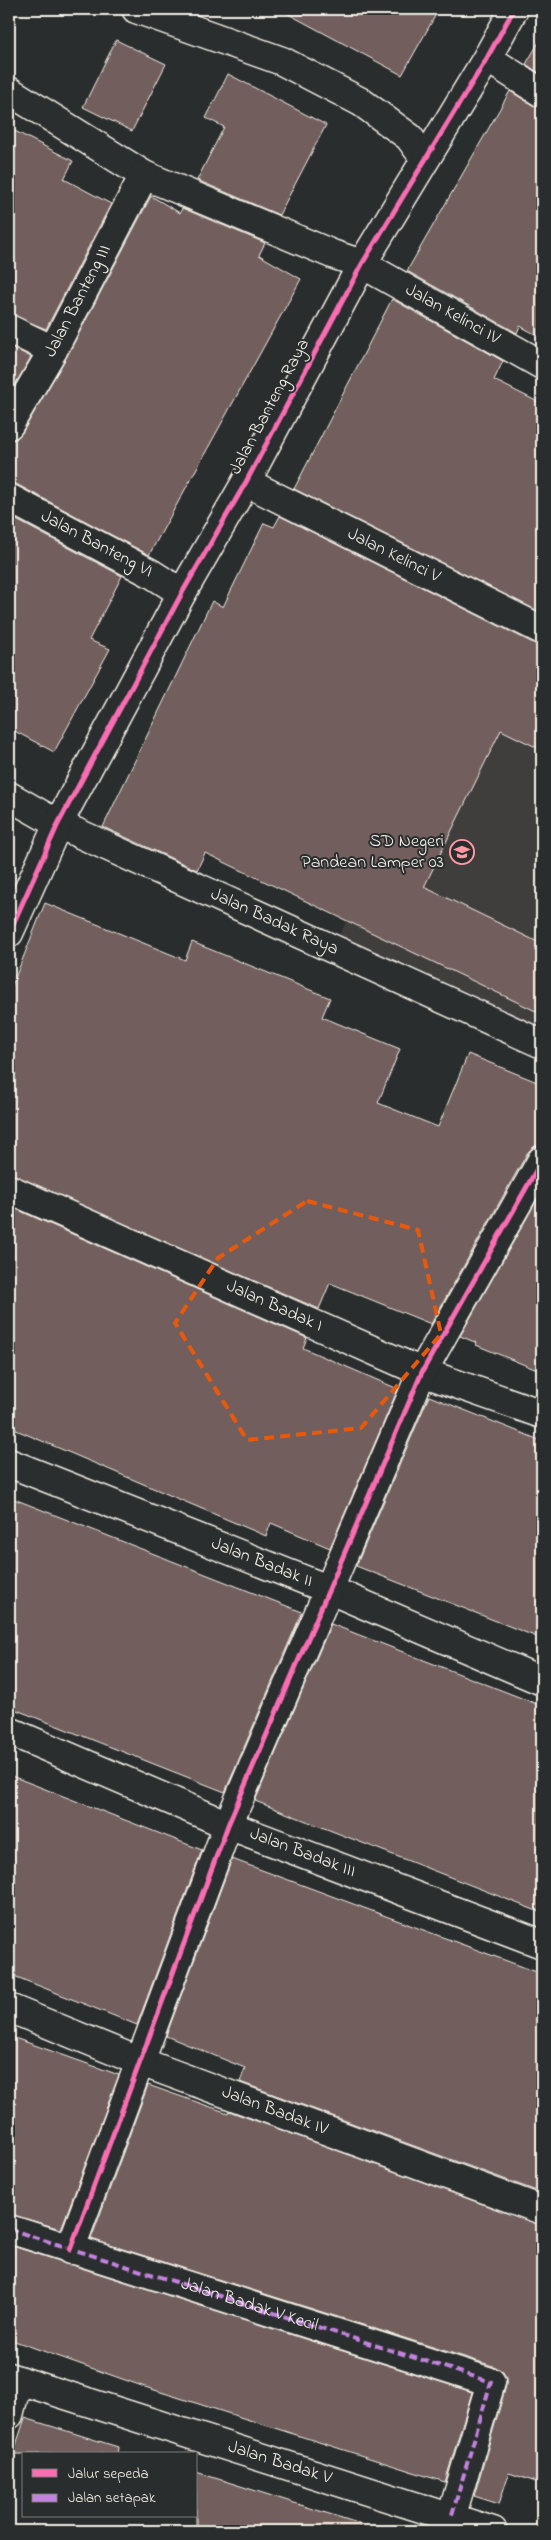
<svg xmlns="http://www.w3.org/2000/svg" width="551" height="2540" viewBox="0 0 551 2540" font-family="'Indie Flower',sans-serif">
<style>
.built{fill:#403c3c}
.building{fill:#725f5d;stroke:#f4f1e8}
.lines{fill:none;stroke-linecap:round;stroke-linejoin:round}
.street-casing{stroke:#f4f1e8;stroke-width:31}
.street{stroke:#2a2d2e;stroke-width:28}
.quiet{stroke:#c483df;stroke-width:4;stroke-dasharray:8 4;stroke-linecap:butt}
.cycleway-casing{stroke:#2a2d2e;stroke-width:8}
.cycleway{stroke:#f96db3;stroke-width:5}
.marked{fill:none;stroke:#e8590c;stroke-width:4;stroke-dasharray:10 6;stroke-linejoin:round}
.labels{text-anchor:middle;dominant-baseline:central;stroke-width:4;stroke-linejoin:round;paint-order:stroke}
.street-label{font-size:18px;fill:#f4f1e8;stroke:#2a2d2e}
.poi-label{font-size:18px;fill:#f4f1e8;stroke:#2a2d2e;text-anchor:end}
</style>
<rect width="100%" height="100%" fill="#2a2d2e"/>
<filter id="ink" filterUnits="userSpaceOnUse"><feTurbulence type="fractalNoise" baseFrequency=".02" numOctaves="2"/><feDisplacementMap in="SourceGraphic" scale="10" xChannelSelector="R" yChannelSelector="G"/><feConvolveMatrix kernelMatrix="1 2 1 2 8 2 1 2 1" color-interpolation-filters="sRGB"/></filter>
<g filter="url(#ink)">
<!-- built -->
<polygon class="built" points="536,655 542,658 542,1033 338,937 367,884"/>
<!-- building -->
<g class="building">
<polygon points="279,9 439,9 402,75"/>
<polygon points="542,37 542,75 526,64"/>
<polygon points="116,40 166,64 132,131 83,107"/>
<polygon points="228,74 326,125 279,215 197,180 224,127 206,118"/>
<polygon points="510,91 534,106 542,108 542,338 520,326 517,333 407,271"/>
<polygon points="9,128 73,161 64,179 111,204 46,329 9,314"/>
<polygon points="151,196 180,213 182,208 265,243 259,255 301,279 149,555 16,484 9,482 9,441 16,439 22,433 66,358"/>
<polygon points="392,299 503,361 494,380 542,404 542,613 294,489"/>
<polygon points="9,346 31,357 9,395"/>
<polygon points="9,516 122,576 89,640 110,649 54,752 9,728"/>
<polygon points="280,516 535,644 542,646 542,750 501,730 424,887 542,944 542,1014 205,853 197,870 103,827 212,601 223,607 264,523 274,527"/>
<polygon points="45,903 185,960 192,942 330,998 322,1017 400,1049 378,1103 438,1127 468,1054 542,1084 542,1144 535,1146 528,1152 431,1324 330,1283 319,1309 9,1174 9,993"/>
<polygon points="542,1191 542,1372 476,1345 477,1343 460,1336"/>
<polygon points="9,1206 307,1338 303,1348 398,1389 330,1548 271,1523 266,1536 9,1427"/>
<polygon points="429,1396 542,1441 542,1639 356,1566"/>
<polygon points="9,1497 302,1612 225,1792 9,1707"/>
<polygon points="331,1624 542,1706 542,1913 255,1801"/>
<polygon points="9,1775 202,1850 137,2025 9,1974"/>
<polygon points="232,1859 542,1974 542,2193 240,2082 245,2068 166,2036"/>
<polygon points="9,2036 119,2075 61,2229 9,2214"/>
<polygon points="148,2085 228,2113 229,2111 542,2225 542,2484 509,2473 499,2504 474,2496 506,2386 506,2378 503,2372 496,2367 91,2239"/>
<polygon points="9,2245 472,2392 445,2482 145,2387 9,2339"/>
<polygon points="25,2418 118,2447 117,2454 13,2454"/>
<polygon points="196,2472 361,2524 360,2531 196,2531"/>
</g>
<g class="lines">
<defs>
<g id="street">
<polyline points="136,9 282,61 361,102 409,137 425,159"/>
<polyline points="487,58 542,93"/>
<path id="s1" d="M 9,91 L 144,175 L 332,254 L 362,264 L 542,365"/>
<polyline points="9,329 53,350"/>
<path id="s2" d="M 9,425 L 53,350 L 144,175"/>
<path id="s3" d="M 246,482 L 542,630"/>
<path id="s4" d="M 9,498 L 152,574 L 182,593"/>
<path id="s5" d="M 9,796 L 58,824 L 542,1044"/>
<polyline points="9,933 58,824 182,593 246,482 362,264 487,58 514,9"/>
<path id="s6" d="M 9,1189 L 422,1372 L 542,1414"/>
<path id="s7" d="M 9,1463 L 330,1590 L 542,1681"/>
<path id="s8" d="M 9,1731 L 228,1825 L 542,1944"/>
<path id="s9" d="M 9,2008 L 141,2062 L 542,2210"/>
<polyline points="9,2229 491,2382 451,2518"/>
<polyline points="70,2250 228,1825 422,1372 542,1160"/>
<path id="s10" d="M 9,2377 L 493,2531"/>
<polyline points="9,2415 18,2380"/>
</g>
</defs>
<!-- street casing -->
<use href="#street" class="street-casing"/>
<!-- street -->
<use href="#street" class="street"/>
<!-- quiet -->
<path class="quiet" id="s11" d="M 9,2229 L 491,2382 L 451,2518"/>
<defs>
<g id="cycleway">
<polyline points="9,933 58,824 182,593 246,482 362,264 487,58 514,9"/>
<polyline points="70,2250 228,1825 422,1372 542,1160"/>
</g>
</defs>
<!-- cycleway casing -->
<use href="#cycleway" class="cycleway-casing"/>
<!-- cycleway -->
<use href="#cycleway" class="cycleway"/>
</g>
</g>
<!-- marked area -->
<path class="marked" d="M 307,1201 L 418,1230 L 441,1334 L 361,1428 L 247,1440 L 175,1323 L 218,1258 Z"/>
<!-- icons -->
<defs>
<symbol id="school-ring" viewBox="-11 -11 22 22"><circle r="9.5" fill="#2a2d2e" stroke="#ff9aa2" stroke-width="1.5"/><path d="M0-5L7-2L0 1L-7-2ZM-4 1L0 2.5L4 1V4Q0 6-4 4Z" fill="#ff9aa2"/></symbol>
</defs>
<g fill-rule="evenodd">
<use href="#school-ring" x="448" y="838" width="28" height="28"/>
</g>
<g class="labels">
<!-- street labels -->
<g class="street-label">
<text stroke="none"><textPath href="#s2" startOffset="142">Jalan Banteng III</textPath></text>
<text stroke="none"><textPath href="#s1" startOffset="498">Jalan Kelinci IV</textPath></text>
<text transform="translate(270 407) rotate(-62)">Jalan Banteng Raya</text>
<text stroke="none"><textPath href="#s4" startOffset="99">Jalan Banteng VI</textPath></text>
<text stroke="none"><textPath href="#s3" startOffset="165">Jalan Kelinci V</textPath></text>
<text stroke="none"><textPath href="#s5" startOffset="294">Jalan Badak Raya</textPath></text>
<text stroke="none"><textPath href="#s6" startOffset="290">Jalan Badak I</textPath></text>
<text stroke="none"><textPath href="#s7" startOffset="272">Jalan Badak II</textPath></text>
<text stroke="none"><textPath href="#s8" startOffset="318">Jalan Badak III</textPath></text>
<text stroke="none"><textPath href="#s9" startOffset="285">Jalan Badak IV</textPath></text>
<text stroke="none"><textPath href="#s11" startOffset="252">Jalan Badak V Kecil</textPath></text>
<text stroke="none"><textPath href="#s10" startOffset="284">Jalan Badak V</textPath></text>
</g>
<!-- poi labels -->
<g class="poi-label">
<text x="444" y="842">SD Negeri<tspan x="444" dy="21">Pandean Lamper 03</tspan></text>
</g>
</g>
<!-- margin -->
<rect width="551" height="2540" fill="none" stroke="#2a2d2e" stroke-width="30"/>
<rect x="15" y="15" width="521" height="2510" fill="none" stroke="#f4f1e8" stroke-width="2" filter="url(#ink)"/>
<!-- legend -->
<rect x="22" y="2452" width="175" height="65" fill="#2a2d2e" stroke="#7b7b78"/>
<rect x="32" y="2469" width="25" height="8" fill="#f96db3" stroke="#7b7b78"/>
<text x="68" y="2478" font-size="15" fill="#f4f1e8">Jalur sepeda</text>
<rect x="32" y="2494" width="25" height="8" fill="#c483df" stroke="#7b7b78"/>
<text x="68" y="2502" font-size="15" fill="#f4f1e8">Jalan setapak</text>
</svg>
